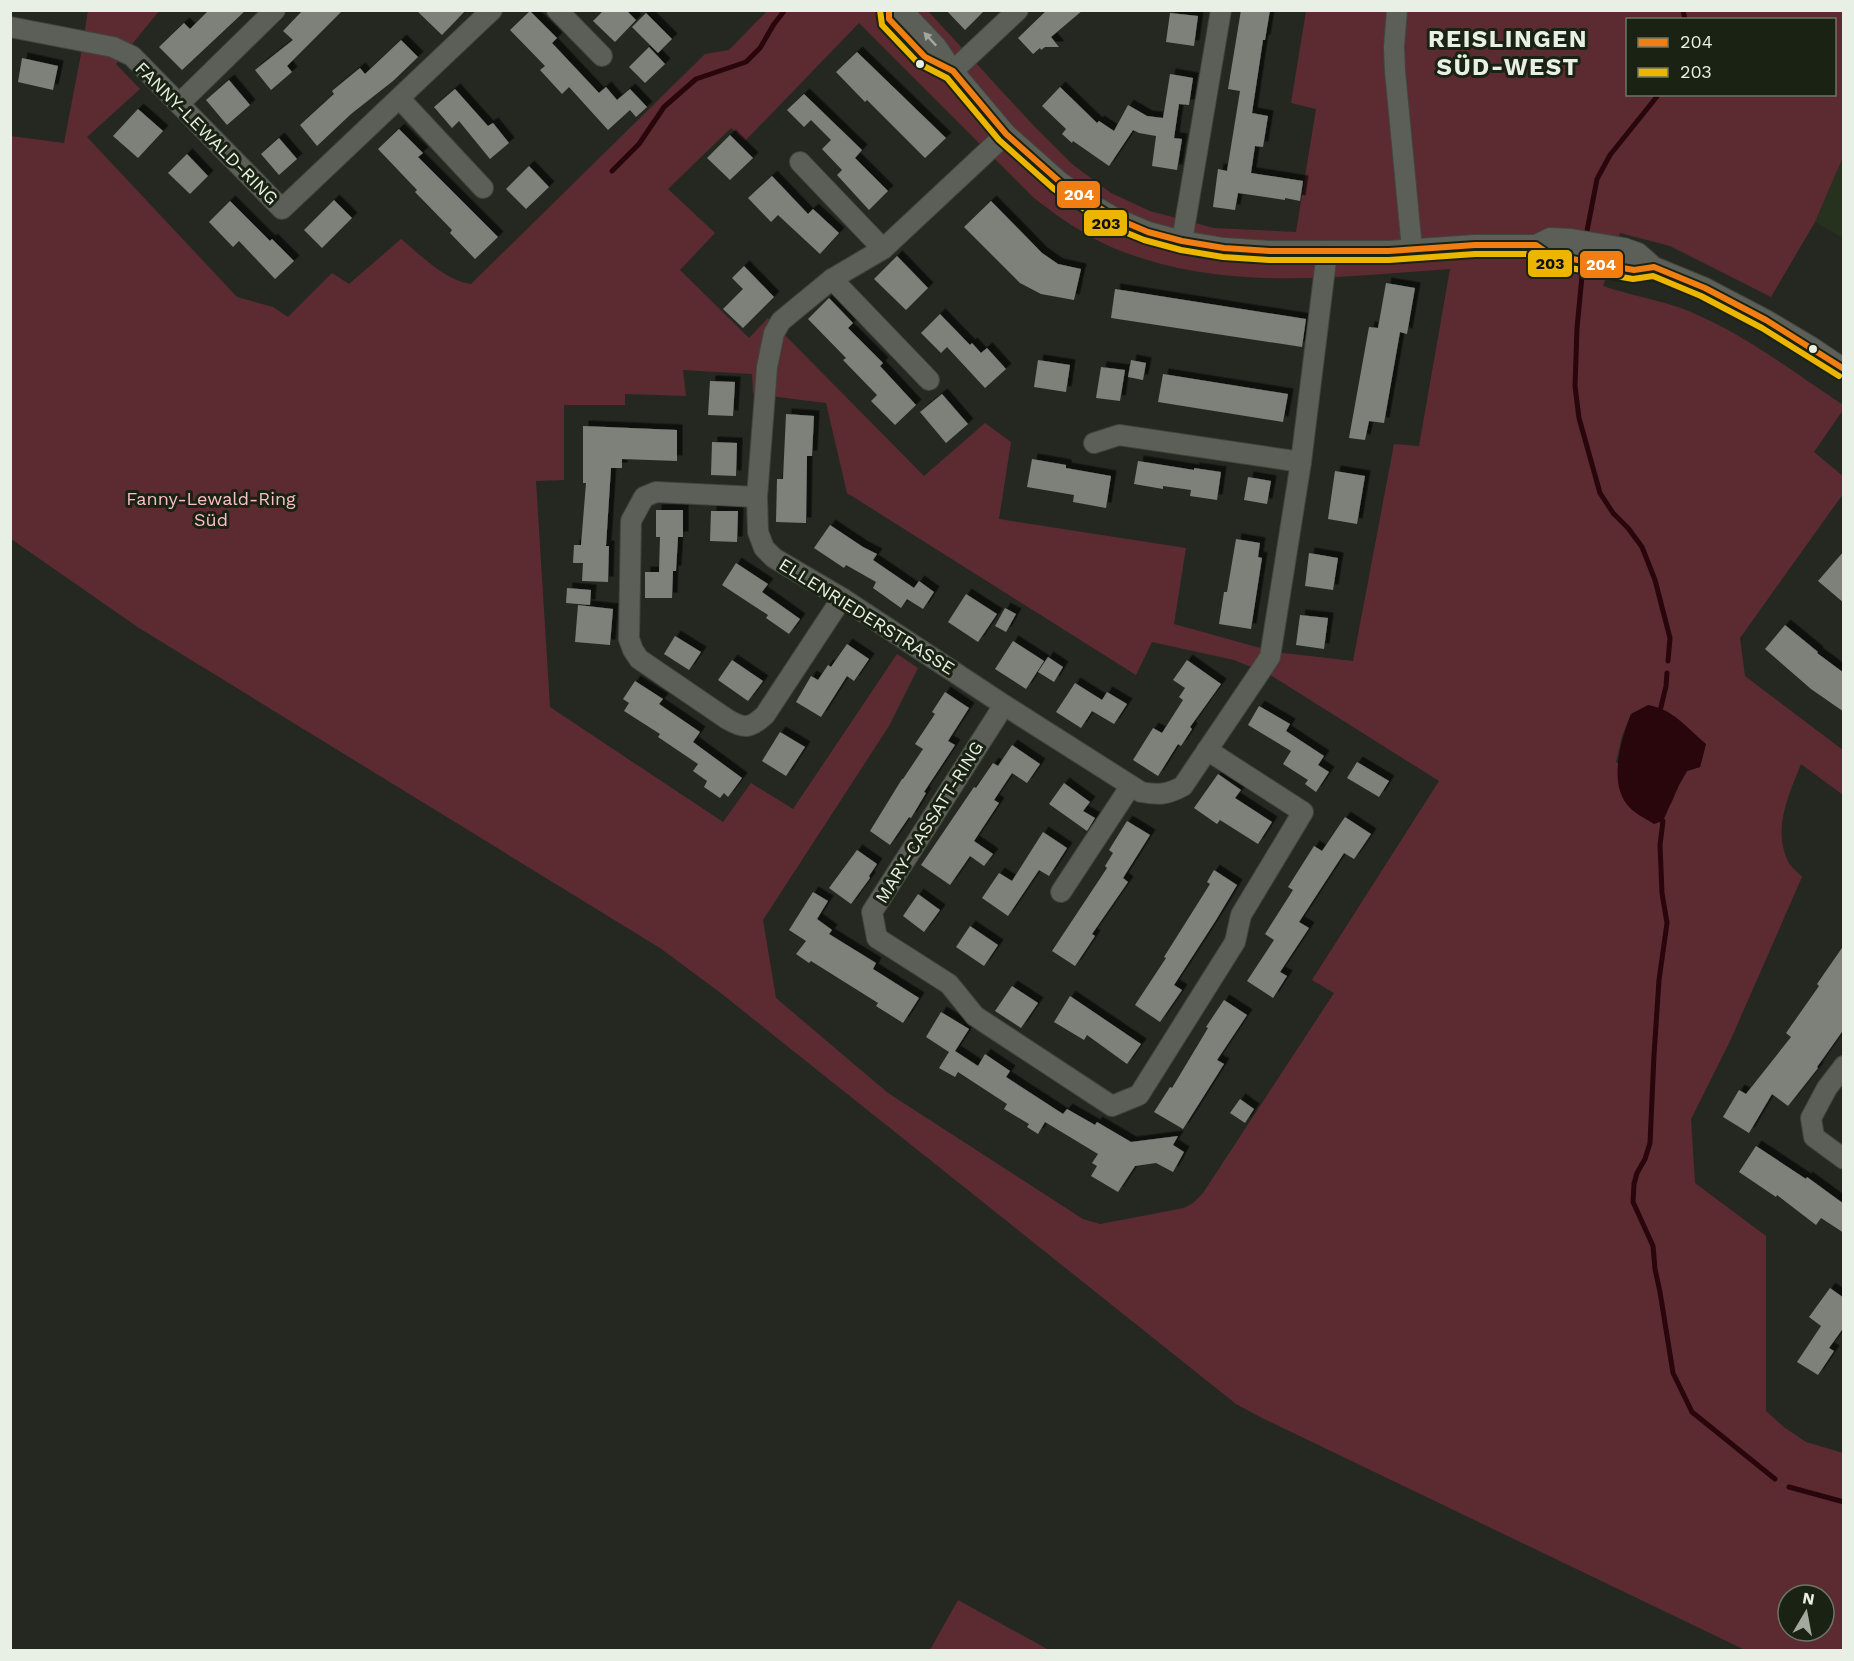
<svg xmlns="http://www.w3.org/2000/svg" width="1854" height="1661" viewBox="0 0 1854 1661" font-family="'Work Sans',sans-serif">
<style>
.built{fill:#26321d}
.green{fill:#5c2b32;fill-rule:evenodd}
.water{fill:#29050c}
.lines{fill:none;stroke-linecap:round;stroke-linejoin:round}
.stream{stroke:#29050c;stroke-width:5}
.building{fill:#7d8179;filter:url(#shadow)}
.minor-casing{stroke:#41453e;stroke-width:22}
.minor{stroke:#5b5f58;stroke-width:20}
.bus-1-casing{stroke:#1a2313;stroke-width:10}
.bus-2-casing{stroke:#1a2313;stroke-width:10}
.bus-1{stroke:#f07e12;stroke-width:6}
.bus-2{stroke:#ebb500;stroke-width:6}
.oneway{fill:#a2a79e}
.bus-dot{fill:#e8efe4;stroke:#1a2313;stroke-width:2}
.labels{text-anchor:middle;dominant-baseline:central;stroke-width:6;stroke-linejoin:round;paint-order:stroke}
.street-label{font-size:18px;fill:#e8efe4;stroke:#1a2313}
.park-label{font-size:18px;fill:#fcbfc6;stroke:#1a2313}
.district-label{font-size:24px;font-weight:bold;letter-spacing:1.5px;fill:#e8efe4;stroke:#1a2313}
.line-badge{stroke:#1a2313;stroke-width:2}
.badge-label{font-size:16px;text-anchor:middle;font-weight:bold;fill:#fff}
.pale-badge-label{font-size:16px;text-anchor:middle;font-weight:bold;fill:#111}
</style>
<defs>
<filter id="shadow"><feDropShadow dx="5.5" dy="-5.5" stdDeviation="0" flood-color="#0009"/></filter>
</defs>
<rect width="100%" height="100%" fill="#242820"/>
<!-- built -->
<polygon class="built" points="1843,157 1843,238 1815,222"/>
<!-- green -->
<g class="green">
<path d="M 88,11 L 159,11 L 116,64 L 140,89 L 87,137 L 237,297 L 273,307 L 288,317 L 332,273 L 349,284 L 401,239 C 422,256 444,280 471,284 L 705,54 L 729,50 L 767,11 L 928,11 L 1034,126 L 1072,164 L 1111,193 L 1150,211 L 1214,228 L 1296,232 L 1316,109 L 1291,103 L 1306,11 L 1843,11 L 1843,157 L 1815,222 L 1771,297 L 1670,246 L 1620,233 L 1603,286 C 1632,296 1662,300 1691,312 C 1745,335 1794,372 1843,405 L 1843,410 L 1814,452 L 1843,476 L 1843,494 L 1740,638 L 1745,676 L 1843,750 L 1843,795 L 1801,764 C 1789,794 1773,827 1787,859 C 1789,866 1797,871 1802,877 L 1731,1039 L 1691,1119 L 1695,1183 L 1766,1236 L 1766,1411 L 1785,1428 L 1806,1442 L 1843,1453 L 1843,1650 L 1745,1650 L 1262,1418 L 1236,1404 L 722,994 L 660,948 L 139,628 L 11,539 L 11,136 L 64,143 L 81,54 ZM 1628,20 L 1834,20 L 1834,94 L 1628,94 ZM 859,23 L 1034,198 C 1058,217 1083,234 1111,247 C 1220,293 1336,277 1450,269 L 1419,446 L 1394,444 L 1353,661 L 1275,652 L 1174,624 L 1186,548 L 999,519 L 1011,442 L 985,423 L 924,476 L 768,318 L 749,338 L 680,270 L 715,233 L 668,189 L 731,128 L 745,141 ZM 683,370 L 752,374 L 753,394 L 826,403 L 847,493 L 1136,675 L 1152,642 L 1234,660 L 1269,674 L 1439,781 L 1312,980 L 1334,993 L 1203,1193 L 1193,1203 L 1184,1208 L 1100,1224 L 1083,1219 L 888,1093 L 776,998 L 763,920 L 889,726 L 918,668 L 897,654 L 793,809 L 751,783 L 723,822 L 550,707 L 536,481 L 564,480 L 564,405 L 625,405 L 625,394 L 686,396 ZM 1631,714 L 1683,725 L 1706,744 L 1700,767 L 1687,771 L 1679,785 L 1671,804 L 1616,762 L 1622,736 ZM 1788,1595 L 1824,1595 L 1824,1631 L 1788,1631 Z"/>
<polygon points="958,1600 1049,1650 930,1650"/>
</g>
<!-- water -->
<path class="water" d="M 1648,705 C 1673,709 1687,728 1706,744 L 1700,767 L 1687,771 L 1679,785 L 1663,821 L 1654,824 C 1646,819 1636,814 1630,808 C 1607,785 1621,740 1631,714 Z"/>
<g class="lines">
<!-- stream -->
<g class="stream">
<polyline points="1683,10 1685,20"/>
<polyline points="612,171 639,144 664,107 696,79 746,62 760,48 774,24 785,10"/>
<polyline points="1586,236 1597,179 1610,155 1659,94"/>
<polyline points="1583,266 1577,328 1575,386 1579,418 1600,493 1613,513 1628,528 1642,547 1655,580 1670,638 1668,661"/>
<polyline points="1661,707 1666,686 1667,673"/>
<polyline points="1663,821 1660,845 1662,893 1667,923 1659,980 1654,1055 1650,1143 1645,1159 1637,1173 1634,1184 1633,1202 1653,1246 1655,1269 1660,1292 1673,1373 1692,1412 1775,1479"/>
<polyline points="1789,1487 1844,1502"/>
</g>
</g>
<!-- building -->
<g class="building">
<polygon points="209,10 246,10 182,70 159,47 184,23 190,29"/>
<polygon points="303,10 343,10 287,66 292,72 271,90 255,70 293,40 283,31"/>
<polygon points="416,10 466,10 442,35"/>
<polygon points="604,10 626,10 636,20 615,42 593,21"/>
<polygon points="946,10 985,10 965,30"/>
<polygon points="1047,10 1083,10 1051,37 1059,47 1045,47 1041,50 1040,48 1033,54 1018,38"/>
<polygon points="1241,10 1270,10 1265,40 1263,40 1252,113 1268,116 1263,147 1255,146 1251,173 1303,181 1300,201 1285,198 1285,200 1238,193 1235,210 1213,207 1218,169 1227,171 1240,91 1228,89"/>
<polygon points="530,11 557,38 552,43 599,93 606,87 617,100 630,89 647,107 636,117 630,110 608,130 569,87 562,94 540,70 545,66 510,30"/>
<polygon points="646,13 672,39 658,53 632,27"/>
<polygon points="1170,13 1198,16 1194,46 1166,42"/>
<polygon points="401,40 418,57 393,81 351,114 317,146 300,125 334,94 332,91 360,68 365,74"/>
<polygon points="649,47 665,64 645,83 629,67"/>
<polygon points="857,52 946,138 925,158 867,100 865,102 836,72"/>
<polygon points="22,58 58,66 53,90 18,82"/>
<polygon points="1170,74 1193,78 1189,105 1179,104 1174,138 1182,139 1177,170 1152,166 1156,136 1139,133 1133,130 1109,166 1073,141 1072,143 1062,134 1066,129 1042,106 1060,87 1097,123 1099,121 1114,131 1128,105 1147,116 1163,118"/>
<polygon points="229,80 250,105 227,125 206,100"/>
<polygon points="455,89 488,126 493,123 509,143 490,159 459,121 452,128 434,107"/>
<polygon points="804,94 862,150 855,158 888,191 869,210 837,175 842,170 822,149 831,140 811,120 804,127 787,110"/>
<polygon points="138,109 163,131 138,158 113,136"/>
<polygon points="399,129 423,153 418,157 498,237 475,259 450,233 452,230 415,192 417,190 378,149"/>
<polygon points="730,135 753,158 730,180 707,158"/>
<polygon points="279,138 297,159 279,175 261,154"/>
<polygon points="187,154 208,176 190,194 168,173"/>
<polygon points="529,166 549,187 526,209 506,189"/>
<polygon points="772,176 808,214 813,209 839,233 820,254 778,215 771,222 748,198"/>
<polygon points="334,200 352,218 322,248 304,230"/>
<polygon points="230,201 270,241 272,239 294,261 275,279 239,241 233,247 209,222"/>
<polygon points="991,201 1042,253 1058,264 1081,269 1074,300 1041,294 1020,283 964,227"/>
<polygon points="897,256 928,288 906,310 874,279"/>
<polygon points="744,266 774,297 743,328 723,309 743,289 732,278"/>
<polygon points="1386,283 1415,288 1407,334 1400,332 1384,423 1369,421 1365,440 1349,438 1369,327 1378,328"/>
<polygon points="1115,289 1306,319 1302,347 1111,318"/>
<polygon points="829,298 853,323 848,328 883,363 880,366 916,405 895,425 871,401 877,395 843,360 846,358 808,319"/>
<polygon points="940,314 970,345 972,343 981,353 987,348 1006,369 985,388 947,347 941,353 921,333"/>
<polygon points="1038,360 1070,365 1066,392 1034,387"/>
<polygon points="1131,360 1146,363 1143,380 1128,377"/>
<polygon points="1101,367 1125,370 1120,401 1096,398"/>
<polygon points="1163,374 1288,394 1283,422 1158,402"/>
<polygon points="710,381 735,382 733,416 708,415"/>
<polygon points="942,394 968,424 946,443 920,412"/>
<polygon points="786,414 814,416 812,456 807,456 806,523 776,522 777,479 783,479"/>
<polygon points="583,426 677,430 677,461 622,459 622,468 611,468 606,546 609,546 608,582 582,581 583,563 573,563 574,545 581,545 586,483 583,483"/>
<polygon points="712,442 737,443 736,476 711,475"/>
<polygon points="1032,459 1066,465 1066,468 1111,476 1106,508 1073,502 1074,495 1027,487"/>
<polygon points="1138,461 1194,470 1194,468 1221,472 1217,500 1190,496 1191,490 1163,486 1163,489 1134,484"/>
<polygon points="1335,471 1365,476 1357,524 1328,519"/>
<polygon points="1248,477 1271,481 1267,504 1244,500"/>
<polygon points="656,510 683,510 683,537 678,537 676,571 673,571 672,598 645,598 645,572 659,572 660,537 656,537"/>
<polygon points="711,511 738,511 737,542 710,541"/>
<polygon points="830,525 863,547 877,554 873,560 914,588 919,581 934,592 923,609 907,599 901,608 873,588 876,582 846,565 844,568 814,548"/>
<polygon points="1236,539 1260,543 1258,557 1262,558 1251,629 1219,624 1224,592 1227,592"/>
<polygon points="1844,551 1844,603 1818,581"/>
<polygon points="1309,553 1338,558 1333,590 1305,586"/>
<polygon points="736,563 768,584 762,592 800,619 789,634 766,618 768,615 722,585"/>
<polygon points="567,588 591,590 590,605 566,603"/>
<polygon points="966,594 997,614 978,642 948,622"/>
<polygon points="578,605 613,609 610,645 575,642"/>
<polygon points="1005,608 1016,614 1006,632 995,626"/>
<polygon points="1300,615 1328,618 1324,649 1296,645"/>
<polygon points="1785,625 1818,652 1817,653 1844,673 1844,712 1811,689 1765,649"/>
<polygon points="675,636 701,652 689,670 664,654"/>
<polygon points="1013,641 1044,661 1026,689 995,669"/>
<polygon points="847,644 869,659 854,681 847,676 821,717 796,702 811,676 818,680 828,665 831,667"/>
<polygon points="1048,657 1063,667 1054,682 1038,672"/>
<polygon points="732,660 763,681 748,701 718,680"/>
<polygon points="1187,660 1221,684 1190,727 1192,729 1181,746 1178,744 1158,776 1133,760 1153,728 1162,733 1183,700 1179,697 1185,688 1173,680"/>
<polygon points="635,681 663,699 659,704 700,732 693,742 742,778 728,797 724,793 720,798 704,787 707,781 693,771 698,764 658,737 660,734 624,711 629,703 623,699"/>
<polygon points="1075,683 1102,700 1107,692 1127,704 1114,724 1092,711 1081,728 1056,712"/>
<polygon points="945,692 969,708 948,741 955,745 924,792 926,793 911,818 909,817 890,845 870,831 902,779 903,779 923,749 915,744 935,714 932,712"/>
<polygon points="1259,706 1290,724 1286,731 1324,756 1318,765 1329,772 1316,792 1305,784 1308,780 1283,764 1291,751 1248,725"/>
<polygon points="780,732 805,747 786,776 762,761"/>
<polygon points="1012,745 1040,764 1027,783 1012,773 994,800 999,803 974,841 993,854 984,866 970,856 950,885 921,865 974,787 976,788 993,763 998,766"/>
<polygon points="1357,762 1389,781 1379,797 1347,778"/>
<polygon points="1218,774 1241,790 1235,798 1272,822 1258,844 1220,820 1217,824 1194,808"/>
<polygon points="1064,783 1090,802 1083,811 1095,818 1087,831 1049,804"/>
<polygon points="1345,817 1371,834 1354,859 1344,853 1299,922 1309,928 1280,972 1287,976 1273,998 1247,981 1274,940 1265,934 1293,890 1288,887 1314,846 1322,851"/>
<polygon points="1127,821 1150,835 1123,878 1128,882 1092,934 1095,936 1075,966 1052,951 1107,868 1105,866 1113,853 1109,850"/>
<polygon points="1043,832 1067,848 1049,876 1039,870 1008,916 982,898 999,873 1012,881"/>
<polygon points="857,850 877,864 869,876 870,878 851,904 829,888"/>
<polygon points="1214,870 1237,885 1216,920 1174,985 1182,990 1160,1022 1135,1005 1166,958 1164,957 1210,884 1207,882"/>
<polygon points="813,892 828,901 817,919 832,930 829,934 876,963 873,969 919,998 903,1023 876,1006 878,1003 811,961 809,963 796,954 806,941 789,930"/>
<polygon points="918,894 940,910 924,932 903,916"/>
<polygon points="970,926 998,945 984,966 956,947"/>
<polygon points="1844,945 1844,1029 1817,1067 1818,1068 1788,1106 1772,1094 1749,1133 1723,1117 1739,1090 1746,1094 1791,1037 1786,1033 1819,986 1817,984"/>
<polygon points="1012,986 1038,1003 1021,1028 995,1011"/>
<polygon points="1070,996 1141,1044 1127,1064 1087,1035 1084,1040 1054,1022"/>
<polygon points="1224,1000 1247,1015 1217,1060 1224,1064 1183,1129 1154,1112 1170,1087 1172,1088 1208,1028 1206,1027"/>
<polygon points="941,1012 969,1029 955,1051 978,1066 985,1054 1010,1071 1006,1077 1063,1114 1067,1109 1095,1125 1097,1122 1131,1142 1178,1136 1173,1145 1184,1152 1173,1172 1156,1163 1135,1166 1118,1192 1091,1176 1097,1166 1092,1163 1098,1154 1045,1122 1038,1134 1027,1127 1029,1124 1004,1109 1007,1104 958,1072 955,1077 939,1068 949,1052 926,1037"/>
<polygon points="1240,1099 1254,1109 1245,1123 1230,1113"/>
<polygon points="1756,1146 1806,1179 1807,1177 1844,1204 1844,1233 1821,1218 1816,1225 1777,1195 1776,1197 1739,1172"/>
<polygon points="1830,1288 1844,1298 1844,1327 1829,1348 1834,1351 1818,1375 1797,1362 1821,1326 1809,1317"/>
</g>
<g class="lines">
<defs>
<g id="minor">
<polyline points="557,10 602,56"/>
<polyline points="889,10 889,19 925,57 951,70"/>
<polyline points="902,10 936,46 953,71 1006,134 1060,182 1093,205 1115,218 1148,232 1182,241 1224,248 1270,251 1389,251 1475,245 1536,245 1550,238 1571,239 1624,248 1638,253 1654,267 1705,288 1766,320 1813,348 1844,369"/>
<polyline points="1397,10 1394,47 1395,71 1412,249"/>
<polyline points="10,27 113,47 132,56 282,209 492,10"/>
<polyline points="953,71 1018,10"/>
<polyline points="400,99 483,188"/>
<polyline points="179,104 275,10"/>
<path d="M 1006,134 L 883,249 L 832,279 L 781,321 L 774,333 L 767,367 L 757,497 L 758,532 L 764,548 L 774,558 L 842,598 L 1004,705 L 1141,792 C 1159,795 1167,795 1183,786 L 1270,657 L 1301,462 L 1327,252"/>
<polyline points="800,162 883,249"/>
<polyline points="1182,241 1221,10"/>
<polyline points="1536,245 1549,254 1561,257 1634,270 1654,267"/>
<polyline points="832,279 929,380"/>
<polyline points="1094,443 1119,435 1301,462"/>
<path d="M 757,497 L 656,492 L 644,497 L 631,521 L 629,639 L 633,650 L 639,659 L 727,719 C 744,729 750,729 765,715 L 842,598"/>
<polyline points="1004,705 872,912 877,938 949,984 975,1016 1112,1106 1139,1095 1235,942 1241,915 1303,812 1207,750"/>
<polyline points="1061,892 1130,787"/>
<polyline points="1844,1066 1827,1088 1811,1118 1814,1137 1844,1159"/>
</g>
</defs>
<!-- minor casing -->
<use href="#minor" class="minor-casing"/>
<!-- minor -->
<use href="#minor" class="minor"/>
<defs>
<polyline id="bus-1" points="889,10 889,19 925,57 953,71 1006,134 1060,182 1115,218 1148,232 1182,241 1224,248 1270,251 1389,251 1475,245 1536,245 1549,254 1561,257 1634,270 1654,267 1705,288 1766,320 1844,369"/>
<polyline id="bus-2" points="880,10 882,25 918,63 947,78 999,140 1054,189 1110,226 1144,240 1181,250 1223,257 1269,260 1389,260 1475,254 1533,254 1545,262 1559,266 1633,279 1653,276 1701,296 1762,328 1839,376"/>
</defs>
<!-- bus-1 casing -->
<use href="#bus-1" class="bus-1-casing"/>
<!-- bus-2 casing -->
<use href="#bus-2" class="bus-2-casing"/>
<!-- bus-1 -->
<use href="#bus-1" class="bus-1"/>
<!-- bus-2 -->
<use href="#bus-2" class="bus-2"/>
</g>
<!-- one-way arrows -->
<defs><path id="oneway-solid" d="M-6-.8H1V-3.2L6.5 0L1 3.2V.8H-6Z" transform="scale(1.5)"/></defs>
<use class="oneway" href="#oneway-solid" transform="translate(930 39) rotate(-133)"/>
<!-- markers -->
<g class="bus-dot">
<circle cx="920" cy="64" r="5"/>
<circle cx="1813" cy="349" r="5"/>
</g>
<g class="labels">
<!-- street labels -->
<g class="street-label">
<text transform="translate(207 133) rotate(45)">FANNY-LEWALD-RING</text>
<text transform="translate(867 616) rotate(32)">ELLENRIEDERSTRASSE</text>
<text transform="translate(929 822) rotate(-58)">MARY-CASSATT-RING</text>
</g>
<!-- park labels -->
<g class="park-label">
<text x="211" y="498">Fanny-Lewald-Ring<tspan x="211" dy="21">Süd</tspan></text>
</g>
<!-- district labels -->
<g class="district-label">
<text x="1508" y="39">REISLINGEN<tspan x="1508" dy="28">SÜD-WEST</tspan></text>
</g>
</g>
<g class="line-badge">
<rect x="1056" y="180" width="45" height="29" rx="6" fill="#f07e12"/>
<rect x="1083" y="209" width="45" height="28" rx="6" fill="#ebb500"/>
<rect x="1527" y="249" width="46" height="29" rx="6" fill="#ebb500"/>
<rect x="1579" y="250" width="45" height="29" rx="6" fill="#f07e12"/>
</g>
<g class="badge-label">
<text x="1079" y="200">204</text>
<text x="1601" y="270">204</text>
</g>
<g class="pale-badge-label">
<text x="1106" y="229">203</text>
<text x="1550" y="269">203</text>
</g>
<!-- border -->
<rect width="1854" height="1661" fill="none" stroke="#e8efe4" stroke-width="24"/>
<!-- legend -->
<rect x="1626" y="18" width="210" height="78" fill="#1a2313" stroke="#6c7567" stroke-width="1.5"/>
<rect x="1638" y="38" width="30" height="9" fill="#f07e12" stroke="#6c7567" stroke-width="1.5"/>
<text x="1680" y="48" font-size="18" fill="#e8efe4">204</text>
<rect x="1638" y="68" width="30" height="9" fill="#ebb500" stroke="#6c7567" stroke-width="1.5"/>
<text x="1680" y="78" font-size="18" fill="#e8efe4">203</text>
<!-- north arrow -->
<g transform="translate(1806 1613) rotate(10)"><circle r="28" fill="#1a2313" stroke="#6c7567" stroke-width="1.5"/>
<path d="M0-4.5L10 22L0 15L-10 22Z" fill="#a3a99f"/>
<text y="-9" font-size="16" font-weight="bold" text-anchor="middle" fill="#e8efe4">N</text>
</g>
</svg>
